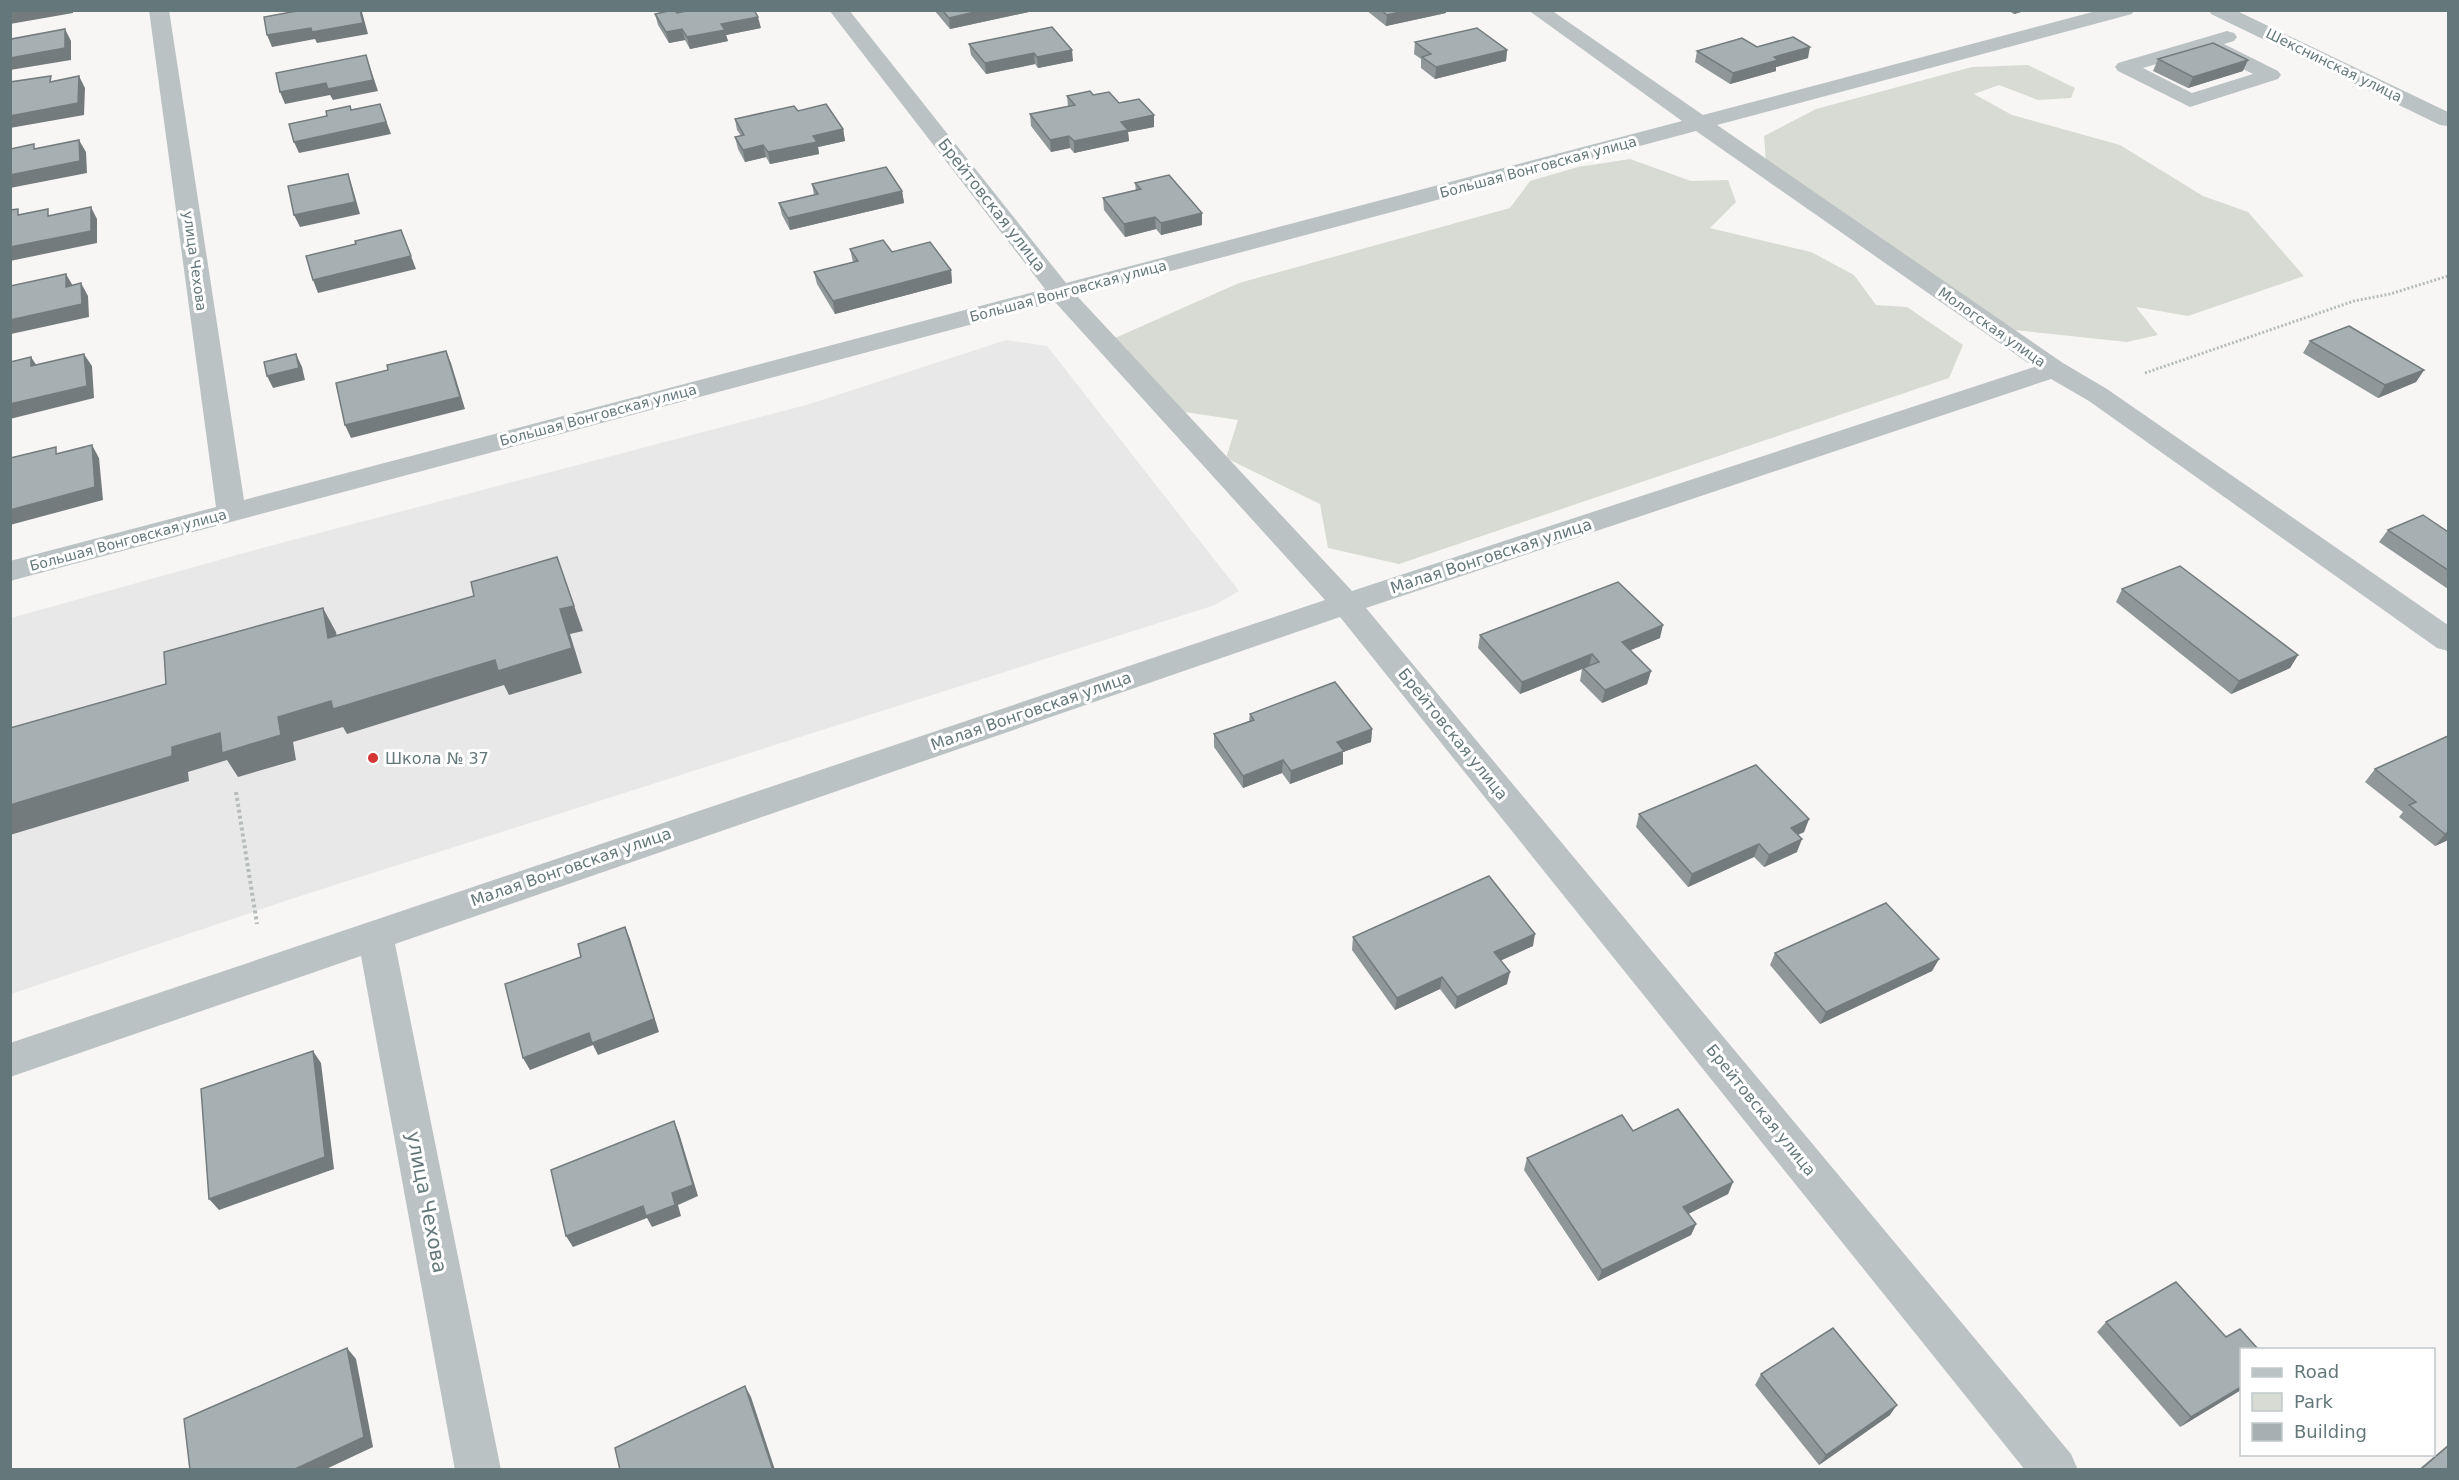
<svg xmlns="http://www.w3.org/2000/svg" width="2459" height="1480" viewBox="0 0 2459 1480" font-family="'DejaVu Sans',sans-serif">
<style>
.built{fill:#e7e8e7}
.green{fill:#d8dbd3}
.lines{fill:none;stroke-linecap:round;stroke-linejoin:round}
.path-far1{stroke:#b6bbbc;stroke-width:3;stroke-dasharray:2 2;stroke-linecap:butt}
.path{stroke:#b6bbbc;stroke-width:4;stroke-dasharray:3 3;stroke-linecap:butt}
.minor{fill:#bbc2c3;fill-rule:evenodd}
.wall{fill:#8f9799}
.shaded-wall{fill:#747b7d}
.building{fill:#a6b0b2;stroke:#747b7d;stroke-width:1.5}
.poi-dot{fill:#d53535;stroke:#fff;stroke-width:2}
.labels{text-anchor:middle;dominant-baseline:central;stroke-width:6;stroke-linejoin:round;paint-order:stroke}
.far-street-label{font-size:14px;fill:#64787c;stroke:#fff}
.street-label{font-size:16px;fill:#64787c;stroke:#fff}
.poi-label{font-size:16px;fill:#64787c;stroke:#fff;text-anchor:start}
.near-street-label{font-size:20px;fill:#64787c;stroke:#fff}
</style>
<rect width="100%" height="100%" fill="#f7f6f4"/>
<!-- built -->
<polygon class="built" points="1006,340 1047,346 1239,591 1215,605 294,898 11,994 11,618 262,548 810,404"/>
<!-- green -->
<g class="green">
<polygon points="2028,65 2075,88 2071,98 2038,100 1999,85 1974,94 2012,115 2120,145 2203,196 2248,212 2304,276 2188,316 2136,307 2158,335 2127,342 2014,330 1766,162 1764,136 1816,109 1972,67"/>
<polygon points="1630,159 1691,181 1728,180 1736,202 1710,228 1811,252 1854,275 1876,305 1907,307 1963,345 1949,378 1399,564 1328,548 1320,504 1226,458 1238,420 1185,412 1115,338 1239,283 1510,208 1530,181 1578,167"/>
</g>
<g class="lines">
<!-- path-far1 -->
<polyline class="path-far1" points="2145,373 2354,301 2390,294 2448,276"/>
<!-- path -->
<polyline class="path" points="236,792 257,924"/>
<!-- minor -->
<g class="minor">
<path d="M 149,10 L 169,10 L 244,500 L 1045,289 L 829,10 L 849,10 L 1066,283 L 1682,121 L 1528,10 L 1551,10 L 1703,115 L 2100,10 L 2134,10 L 2132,14 L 1717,125 L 2063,363 L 2107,389 L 2448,625 L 2448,651 L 2437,648 L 2089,401 L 2051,379 L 1366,608 L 2071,1454 L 2078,1470 L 2025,1470 L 1340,617 L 395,944 L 501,1470 L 455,1470 L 361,956 L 10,1077 L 10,1043 L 1325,600 L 1055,302 L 10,581 L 10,561 L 216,507 ZM 1696,131 L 2034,367 L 1352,591 L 1077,296 Z"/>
<polygon points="2209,10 2235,10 2448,112 2448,126 2440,125 2211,14"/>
<path d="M 2227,31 L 2234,33 L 2237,37 L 2234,41 L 2224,44 L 2278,71 L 2281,75 L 2278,79 L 2190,107 L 2118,71 L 2115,67 L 2118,63 ZM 2204,50 L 2253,74 L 2192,93 L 2143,68 Z"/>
</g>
</g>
<!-- wall -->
<g class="wall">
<polygon points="934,10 1029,10 1029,12 950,29"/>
<polygon points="1366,10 1446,10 1446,13 1386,26"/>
<polygon points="2007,10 2028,10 2014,14"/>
<polygon points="677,13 761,28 726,35 728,41 690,49 685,40 669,43 658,25 655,14"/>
<polygon points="1052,27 1073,61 1038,68 1035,64 986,74 971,55 969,44"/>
<polygon points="1415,42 1507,50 1506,61 1435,79 1421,68 1421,59 1414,54"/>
<polygon points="1757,47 1808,58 1776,67 1776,71 1730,84 1695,62 1697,51"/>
<polygon points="2158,59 2243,71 2188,88 2153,71"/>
<polygon points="1093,95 1154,115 1154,127 1128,132 1129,141 1074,153 1070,148 1051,152 1031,126 1030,114 1068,107 1067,96"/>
<polygon points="798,111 843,129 845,141 818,147 819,154 770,164 766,157 745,162 738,149 735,137 741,136 737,130 735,119"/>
<polygon points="1135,183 1202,225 1161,235 1156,229 1125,237 1104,210 1103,198 1136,191"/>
<polygon points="812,184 902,191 904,203 790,230 782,215 779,203 814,195"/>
<polygon points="850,249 892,252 951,270 952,283 835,314 817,284 814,272 853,262"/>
<polygon points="2310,341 2424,370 2416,382 2378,398 2303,353"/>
<polygon points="2388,530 2448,532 2448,589 2379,542"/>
<polygon points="2122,589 2298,655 2290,668 2231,694 2116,602"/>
<polygon points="1480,635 1660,638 1630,650 1651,671 1647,684 1602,703 1580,681 1582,669 1520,694 1478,648"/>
<polygon points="1250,714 1372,729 1371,742 1343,752 1343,764 1290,784 1282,773 1243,788 1214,747 1214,734 1249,721"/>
<polygon points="2448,736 2448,840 2435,846 2399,817 2403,812 2365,782 2375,769"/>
<polygon points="1639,814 1809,819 1804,832 1798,835 1797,852 1764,867 1754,857 1688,887 1636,827"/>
<polygon points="1353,937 1533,946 1500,960 1507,984 1455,1009 1440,989 1395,1010 1352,950"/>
<polygon points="1775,953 1939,959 1932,971 1820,1024 1770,965"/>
<polygon points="1633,1131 1733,1182 1728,1194 1688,1214 1696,1224 1691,1235 1598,1281 1524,1170 1527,1158"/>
<polygon points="2106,1322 2241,1390 2180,1427 2097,1332"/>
<polygon points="1761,1374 1890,1415 1819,1465 1755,1385"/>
<polygon points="2448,1445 2448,1470 2418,1470"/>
</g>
<!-- shaded-wall -->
<g class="shaded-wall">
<polygon points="16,10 73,10 73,13 10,24 10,11"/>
<polygon points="360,10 362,12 368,34 317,43 315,39 272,47 267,35"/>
<polygon points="983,10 1029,10 1029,12 950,29 949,18"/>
<polygon points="1408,10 1446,10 1446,13 1386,26 1387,15"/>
<polygon points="2015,10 2028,10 2014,14"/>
<polygon points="758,17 761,28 726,35 728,41 690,49 687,37 721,24"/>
<polygon points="65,29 71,41 71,60 10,70 10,58"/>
<polygon points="682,29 685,40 669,43 666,32"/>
<polygon points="1810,47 1808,58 1776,67 1776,71 1730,84 1733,73 1774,57"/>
<polygon points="1072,50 1073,61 1038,68 1037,57"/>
<polygon points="1507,50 1506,61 1435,79 1436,67"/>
<polygon points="1034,53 1035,64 986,74 985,63"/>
<polygon points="366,55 378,91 333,100 330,95 285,104 280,92 326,83"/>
<polygon points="2248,60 2243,71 2188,88 2193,77"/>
<polygon points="79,76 85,88 84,115 10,128 10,116"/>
<polygon points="380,104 391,134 299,153 294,142"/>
<polygon points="1154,115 1154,127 1128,132 1129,141 1074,153 1074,141 1121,122"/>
<polygon points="843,129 845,141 818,147 819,154 770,164 768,152 813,136"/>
<polygon points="1069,136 1070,148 1051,152 1050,140"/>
<polygon points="79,140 86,152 87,173 10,188 10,175"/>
<polygon points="763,145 766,157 745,162 743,150"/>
<polygon points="348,174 352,186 360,214 300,227 294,215"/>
<polygon points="902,191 904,203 790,230 788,218"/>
<polygon points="91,207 97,219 97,243 10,261 10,247"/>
<polygon points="1202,213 1202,225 1161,235 1161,223"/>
<polygon points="1155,217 1156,229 1125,237 1124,224"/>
<polygon points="401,230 416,269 318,293 313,280"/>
<polygon points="951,270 952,283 835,314 833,301"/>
<polygon points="66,274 73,286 66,287"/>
<polygon points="81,283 88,296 89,317 11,334 10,320"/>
<polygon points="446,351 451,363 465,409 351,438 345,425"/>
<polygon points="84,354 92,366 94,398 10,419 10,404"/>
<polygon points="296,354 302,367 305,380 273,388 267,376"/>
<polygon points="31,357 39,369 31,366"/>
<polygon points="2424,370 2416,382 2378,398 2385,385"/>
<polygon points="92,445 99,458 103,500 10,525 10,510"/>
<polygon points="557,557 583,631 570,634 582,673 509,695 504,685 347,734 343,727 293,742 296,760 238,777 227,760 188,772 189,781 10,835 10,805 172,747 278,717 560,609"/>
<polygon points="323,608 336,632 342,663 328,638"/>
<polygon points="1663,625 1660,638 1619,655 1622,642"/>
<polygon points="1592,654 1589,667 1583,668 1582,669 1520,694 1522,682"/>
<polygon points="2298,655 2290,668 2231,694 2239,681"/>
<polygon points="1651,671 1647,684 1602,703 1605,690"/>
<polygon points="1372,729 1371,742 1343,752 1343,764 1290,784 1291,771 1337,742"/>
<polygon points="1283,760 1282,773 1243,788 1243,776"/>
<polygon points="1809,819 1804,832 1786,840 1791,828"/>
<polygon points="2448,832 2448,840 2435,846 2445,834"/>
<polygon points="1802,839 1797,852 1764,867 1769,855"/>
<polygon points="1759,844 1754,857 1688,887 1692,874"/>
<polygon points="625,927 630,939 659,1032 598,1055 593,1045 530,1070 523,1058"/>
<polygon points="1535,934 1533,946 1491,965 1494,952"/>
<polygon points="1939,959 1932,971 1820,1024 1826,1012"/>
<polygon points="1510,972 1507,984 1455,1009 1457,997"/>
<polygon points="1442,977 1440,989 1395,1010 1397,998"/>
<polygon points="313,1051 321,1063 334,1169 219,1210 209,1199"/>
<polygon points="674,1121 679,1133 698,1196 678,1205 681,1216 652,1227 647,1218 573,1247 566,1236 672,1193"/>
<polygon points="1733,1182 1728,1194 1678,1219 1683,1207"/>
<polygon points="1696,1224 1691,1235 1598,1281 1602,1270"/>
<polygon points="347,1348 356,1359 373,1447 324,1470 293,1470"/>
<polygon points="745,1386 751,1397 775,1470 773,1470"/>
<polygon points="2241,1387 2241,1390 2180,1427 2191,1417"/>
<polygon points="1897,1405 1890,1415 1819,1465 1826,1455"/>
</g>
<!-- building -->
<g class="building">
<polygon points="302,10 360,10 363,23 312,32 311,28 267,35 264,17"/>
<polygon points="673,10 675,10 677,13 692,10 754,10 758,17 721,24 725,30 687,37 682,29 666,32 655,14"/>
<polygon points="942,10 983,10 949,18"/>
<polygon points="1381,10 1408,10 1387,15"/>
<polygon points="1052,27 1072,50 1037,57 1034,53 985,63 969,44"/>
<polygon points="1477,28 1507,50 1436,67 1422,57 1431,54 1415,42"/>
<polygon points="65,29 65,48 10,58 10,33 11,39"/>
<polygon points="1793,37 1810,47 1774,57 1778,60 1733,73 1697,51 1742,38 1757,47"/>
<polygon points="2213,43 2248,60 2193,77 2158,59"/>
<polygon points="366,55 373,80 328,89 326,83 280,92 276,73"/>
<polygon points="51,76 50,82 79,76 78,103 10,116 10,82"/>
<polygon points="1090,91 1093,95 1109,92 1119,103 1139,99 1154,115 1121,122 1128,130 1074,141 1069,136 1050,140 1030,114 1075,105 1067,96"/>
<polygon points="380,104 386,122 294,142 289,124 327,116 326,111 350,106 351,110"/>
<polygon points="826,104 843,129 813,136 817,142 768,152 763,145 743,150 735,137 744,135 735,119 794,106 798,111"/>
<polygon points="79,140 80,161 10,175 10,149 34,144 34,149"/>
<polygon points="886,167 902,191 788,218 779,203 818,194 812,184"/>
<polygon points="348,174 355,202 294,215 288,186"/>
<polygon points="1169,175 1202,213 1161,223 1155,217 1124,224 1103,198 1141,189 1135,183"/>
<polygon points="91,207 91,231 10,247 10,210 18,209 18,215 48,209 48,216"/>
<polygon points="401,230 411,256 313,280 306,256 356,244 355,241"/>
<polygon points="883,240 892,252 930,242 951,270 833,301 814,272 858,261 850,249"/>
<polygon points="66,274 66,287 81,283 82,304 10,320 10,286"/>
<polygon points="2349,326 2424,370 2385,385 2310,341"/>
<polygon points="446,351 460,397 345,425 336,383 388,370 387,365"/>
<polygon points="84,354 87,386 10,404 10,362 31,357 31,366"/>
<polygon points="296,354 299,368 267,376 264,362"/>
<polygon points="92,445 95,487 10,510 10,458 56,447 56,454"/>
<polygon points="2423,515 2448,532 2448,570 2388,530"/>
<polygon points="557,557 574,606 560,609 572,648 498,671 495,660 333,709 331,701 278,717 281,735 222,753 220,733 172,747 172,756 10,805 10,728 166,684 164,652 323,608 328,638 474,596 471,582"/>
<polygon points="2180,566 2298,655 2239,681 2122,589"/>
<polygon points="1618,582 1663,625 1622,642 1651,671 1605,690 1583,668 1599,662 1592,654 1522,682 1480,635"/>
<polygon points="1335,682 1372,729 1337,742 1344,751 1291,771 1283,760 1243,776 1214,734 1254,720 1250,714"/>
<polygon points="2448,736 2448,832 2445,834 2409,805 2416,802 2375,769"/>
<polygon points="1756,765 1809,819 1791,828 1802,839 1769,855 1759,844 1692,874 1639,814"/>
<polygon points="1489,876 1535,934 1494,952 1510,972 1457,997 1442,977 1397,998 1353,937"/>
<polygon points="1886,903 1939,959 1826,1012 1775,953"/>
<polygon points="625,927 654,1019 592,1043 589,1033 523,1058 505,984 581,957 578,944"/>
<polygon points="313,1051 325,1157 209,1199 201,1089"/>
<polygon points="1678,1109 1733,1182 1683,1207 1696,1224 1602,1270 1527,1158 1622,1115 1633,1131"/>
<polygon points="674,1121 693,1185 672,1193 675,1205 646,1216 643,1206 566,1236 551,1170"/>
<polygon points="2176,1282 2226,1337 2240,1329 2259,1350 2241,1350 2241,1387 2191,1417 2106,1322"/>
<polygon points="1833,1328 1897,1405 1826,1455 1761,1374"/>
<polygon points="347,1348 364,1437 293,1470 190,1470 184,1419"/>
<polygon points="745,1386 773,1470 620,1470 615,1448"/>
<polygon points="2448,1446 2448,1470 2420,1470"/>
</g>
<!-- markers -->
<circle class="poi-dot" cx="373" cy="758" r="6"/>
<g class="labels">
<!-- far-street labels -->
<g class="far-street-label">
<text transform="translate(2334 65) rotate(26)">Шекснинская улица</text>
<text transform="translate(1538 167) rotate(-15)">Большая Вонговская улица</text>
<text transform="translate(195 261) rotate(82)">улица Чехова</text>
<text transform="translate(1068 291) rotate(-15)">Большая Вонговская улица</text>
<text transform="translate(1992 327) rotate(35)">Мологская улица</text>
<text transform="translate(598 415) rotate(-15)">Большая Вонговская улица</text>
<text transform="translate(128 540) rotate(-15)">Большая Вонговская улица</text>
</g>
<!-- street labels -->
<g class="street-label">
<text transform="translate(992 205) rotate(52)">Брейтовская улица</text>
<text transform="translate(1491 556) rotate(-18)">Малая Вонговская улица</text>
<text transform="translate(1031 711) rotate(-19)">Малая Вонговская улица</text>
<text transform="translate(1453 734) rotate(51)">Брейтовская улица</text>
<text transform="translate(571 867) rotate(-19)">Малая Вонговская улица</text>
<text transform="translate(1761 1110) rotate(51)">Брейтовская улица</text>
</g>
<!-- poi labels -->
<g class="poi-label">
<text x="385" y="758">Школа № 37</text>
</g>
<!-- near-street labels -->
<g class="near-street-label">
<text transform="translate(427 1202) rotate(79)">улица Чехова</text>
</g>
</g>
<!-- border -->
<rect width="2459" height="1480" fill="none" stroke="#64787c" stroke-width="24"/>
<!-- legend -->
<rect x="2240" y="1348" width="195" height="108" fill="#ffffff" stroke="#c1c9cb" stroke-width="1.5"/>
<rect x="2252" y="1368" width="30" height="9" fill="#bbc2c3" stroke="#c1c9cb" stroke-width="1.5"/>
<text x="2294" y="1378" font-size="18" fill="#64787c">Road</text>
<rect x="2252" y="1393" width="30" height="18" fill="#d8dbd3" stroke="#c1c9cb" stroke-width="1.5"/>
<text x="2294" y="1408" font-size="18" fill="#64787c">Park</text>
<rect x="2252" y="1423" width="30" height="18" fill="#a6b0b2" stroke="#c1c9cb" stroke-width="1.5"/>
<text x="2294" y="1438" font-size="18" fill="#64787c">Building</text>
</svg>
